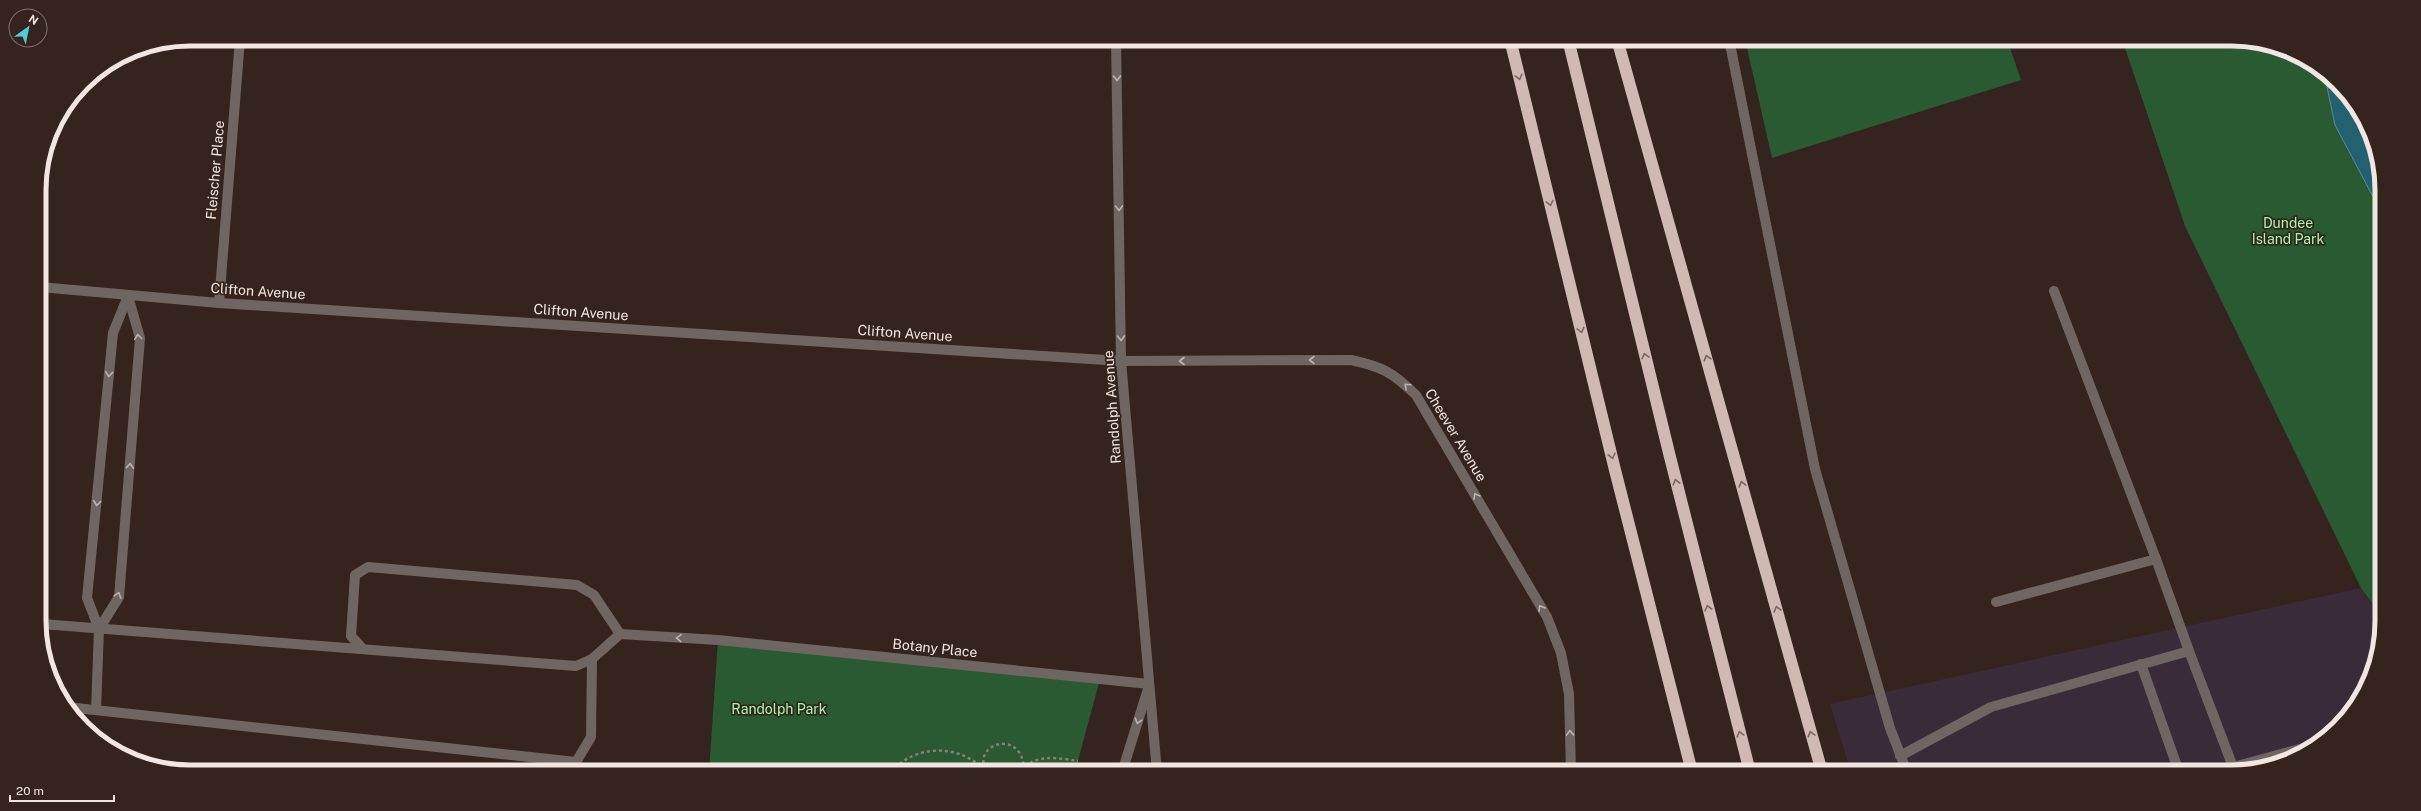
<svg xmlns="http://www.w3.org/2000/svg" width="2421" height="811" viewBox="0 0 2421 811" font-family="'Public Sans',sans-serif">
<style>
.industrial{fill:#392b38}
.green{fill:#295a31}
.water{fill:#246170;stroke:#628992}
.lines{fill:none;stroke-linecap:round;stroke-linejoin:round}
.path{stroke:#8c7d78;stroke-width:2.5;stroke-dasharray:3 3;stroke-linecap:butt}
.minor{stroke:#6f6563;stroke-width:10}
.highway{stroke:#d0b9b3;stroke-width:12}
.oneway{stroke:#7b6761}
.oneway2{stroke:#bdb2af}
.labels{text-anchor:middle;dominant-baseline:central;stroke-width:3.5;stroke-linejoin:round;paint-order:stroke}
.street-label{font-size:14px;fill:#f1e6e2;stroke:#35241e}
.park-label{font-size:14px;fill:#9ffaaa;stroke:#35241e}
.rim{fill:none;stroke:#f1e6e2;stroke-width:5}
</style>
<rect width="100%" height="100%" fill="#35241e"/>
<!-- industrial -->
<polygon class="industrial" points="2361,588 2382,616 2382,621 2377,660 2357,705 2323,741 2280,764 2241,772 1851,772 1830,704"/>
<!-- green -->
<g class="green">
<polygon points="1745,39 2007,39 2021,80 1772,158"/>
<polygon points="2122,39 2231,39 2270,44 2315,64 2324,73 2335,125 2379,208 2382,616 2361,588 2185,226"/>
<polygon points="718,640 1100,679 1075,772 709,772"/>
</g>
<!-- water -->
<path class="water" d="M 2324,73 C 2348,94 2376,129 2379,162 C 2380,177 2379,193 2379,208 L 2335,125 Z"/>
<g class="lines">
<!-- path -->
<g class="path">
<path d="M 985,769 C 974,743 1021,729 1024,768"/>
<path d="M 891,772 C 916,743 962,744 986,772"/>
<path d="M 1022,772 C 1032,753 1060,758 1078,761"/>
</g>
<!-- minor -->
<g class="minor">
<polyline points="1116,39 1121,361 1157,772"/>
<polyline points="1729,39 1815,469 1890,728 1907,772"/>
<path d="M 40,287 L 219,303 L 1121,361 L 1351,360 C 1383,367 1392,372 1416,395 L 1547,617 L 1561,653 L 1569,694 L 1571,772"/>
<polyline points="2054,291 2156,559 2189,651"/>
<polyline points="219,303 240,39"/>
<polyline points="1996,602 2156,559"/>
<polyline points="42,624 576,666 592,659 620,634 718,640 1149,684"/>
<polyline points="99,629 119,597 140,338 128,296"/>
<polyline points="362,648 351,636 355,575 368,567 577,585 594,595 620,634"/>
<polyline points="2141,664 2179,772"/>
<polyline points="67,707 576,762 591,737 592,659"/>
<polyline points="96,710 99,629 87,598 113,333 128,296"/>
<polyline points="1900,756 1991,707 2189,651 2233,767 2315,745"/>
<polyline points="1122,772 1148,689"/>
</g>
<!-- highway -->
<g class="highway">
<polyline points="1510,39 1615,470 1692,772"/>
<polyline points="1568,39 1670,457 1750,772"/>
<polyline points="1617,39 1822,772"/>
</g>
</g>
<!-- one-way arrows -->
<defs><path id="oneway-chevron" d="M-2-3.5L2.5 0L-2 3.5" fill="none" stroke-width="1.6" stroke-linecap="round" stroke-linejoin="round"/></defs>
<g class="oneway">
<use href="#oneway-chevron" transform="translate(1519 77) rotate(76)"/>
<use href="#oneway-chevron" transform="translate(1550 203) rotate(76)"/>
<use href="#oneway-chevron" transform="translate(1581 330) rotate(76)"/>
<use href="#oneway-chevron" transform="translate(1645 356) rotate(-104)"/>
<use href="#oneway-chevron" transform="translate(1707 358) rotate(-106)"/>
<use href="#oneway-chevron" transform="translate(1612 456) rotate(76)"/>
<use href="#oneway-chevron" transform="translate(1676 482) rotate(-104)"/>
<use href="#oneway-chevron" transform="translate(1742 484) rotate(-105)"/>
<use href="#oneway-chevron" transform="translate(1708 608) rotate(-104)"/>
<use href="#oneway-chevron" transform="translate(1777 609) rotate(-105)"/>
<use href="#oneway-chevron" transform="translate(1740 734) rotate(-105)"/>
<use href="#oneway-chevron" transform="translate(1811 734) rotate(-105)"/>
</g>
<g class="oneway2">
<use href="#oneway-chevron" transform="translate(1117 78) rotate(89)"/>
<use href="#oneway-chevron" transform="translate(1119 208) rotate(89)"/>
<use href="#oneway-chevron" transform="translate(138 337) rotate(-97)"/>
<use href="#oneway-chevron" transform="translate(1121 338) rotate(89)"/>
<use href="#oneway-chevron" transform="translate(1312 360) rotate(180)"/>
<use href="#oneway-chevron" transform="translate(1182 361) rotate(180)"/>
<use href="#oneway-chevron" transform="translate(109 374) rotate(96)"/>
<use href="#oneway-chevron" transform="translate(1407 386) rotate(-137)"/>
<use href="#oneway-chevron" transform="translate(130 466) rotate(-86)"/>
<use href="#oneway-chevron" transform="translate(1476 496) rotate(-120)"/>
<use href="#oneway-chevron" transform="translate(97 503) rotate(96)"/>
<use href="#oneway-chevron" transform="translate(118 595) rotate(-73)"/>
<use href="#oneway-chevron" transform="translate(1541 608) rotate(-120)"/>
<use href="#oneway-chevron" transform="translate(679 638) rotate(-176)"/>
<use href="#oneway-chevron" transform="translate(1138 721) rotate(107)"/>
<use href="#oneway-chevron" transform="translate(1570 733) rotate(-92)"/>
</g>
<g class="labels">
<!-- street labels -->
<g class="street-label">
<text transform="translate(215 170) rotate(-85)">Fleischer Place</text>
<text transform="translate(258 291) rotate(4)">Clifton Avenue</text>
<text transform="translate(581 312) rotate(4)">Clifton Avenue</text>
<text transform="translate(905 333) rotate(4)">Clifton Avenue</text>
<text transform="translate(1112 407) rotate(-94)">Randolph Avenue</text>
<text transform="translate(1456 435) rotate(59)">Cheever Avenue</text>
<text transform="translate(935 648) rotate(6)">Botany Place</text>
</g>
<!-- park labels -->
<g class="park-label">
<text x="2288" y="223">Dundee<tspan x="2288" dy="16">Island Park</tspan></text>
<text x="779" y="709">Randolph Park</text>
</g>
</g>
<!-- crop -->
<path d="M0 0H2421V811H0ZM190 46H2231A144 144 0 0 1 2375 190V621A144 144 0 0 1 2231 765H190A144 144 0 0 1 46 621V190A144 144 0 0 1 190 46Z" fill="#35241e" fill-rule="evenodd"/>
<path class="rim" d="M190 46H2231A144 144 0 0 1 2375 190V621A144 144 0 0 1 2231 765H190A144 144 0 0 1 46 621V190A144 144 0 0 1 190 46Z"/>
<!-- north arrow -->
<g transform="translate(28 28) rotate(33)"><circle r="19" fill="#35241e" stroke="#80726c"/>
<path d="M0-3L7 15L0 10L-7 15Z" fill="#53cbdb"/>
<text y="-6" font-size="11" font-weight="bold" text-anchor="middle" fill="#f1e6e2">N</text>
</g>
<!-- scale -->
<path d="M10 795v6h104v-6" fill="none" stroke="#f1e6e2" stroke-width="2"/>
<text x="16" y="795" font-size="12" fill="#f1e6e2" stroke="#35241e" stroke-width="3" paint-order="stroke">20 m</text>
</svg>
